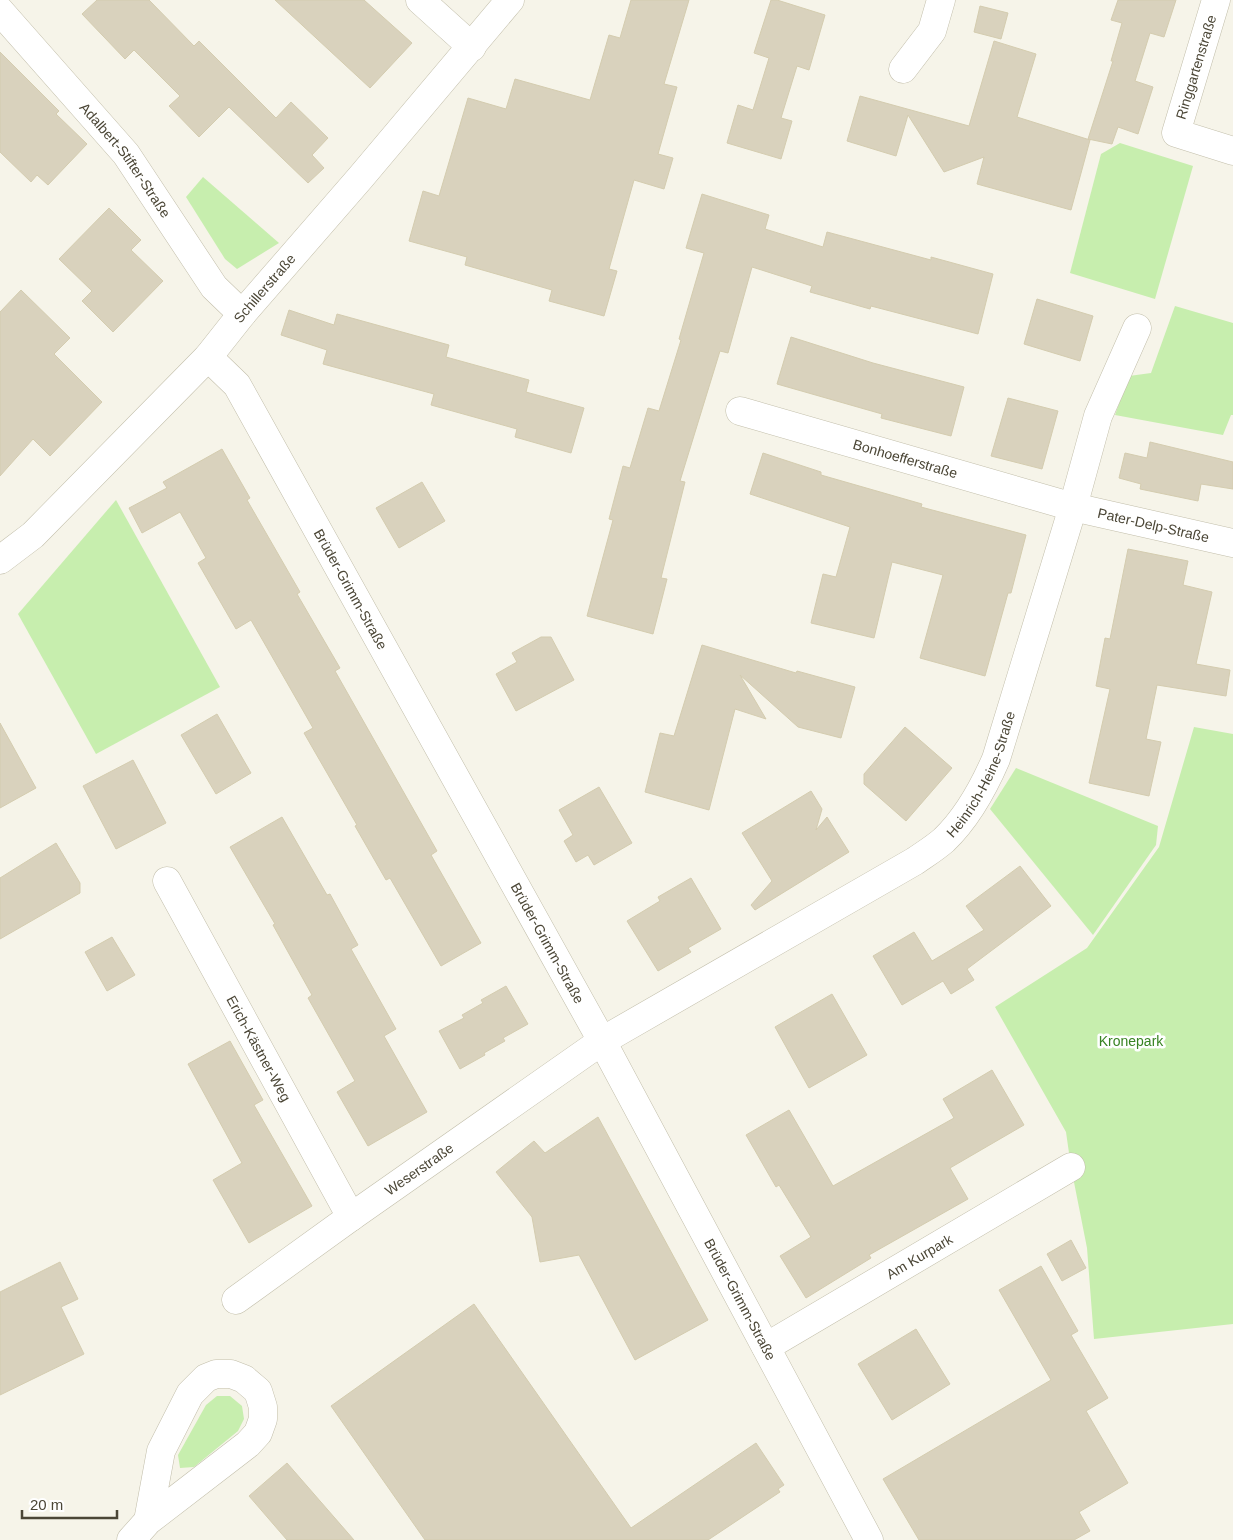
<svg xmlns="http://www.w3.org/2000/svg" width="1233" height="1540" viewBox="0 0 1233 1540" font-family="Arial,sans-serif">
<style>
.green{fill:#c7eeae}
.building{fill:#d9d2bd;stroke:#d4ccaf}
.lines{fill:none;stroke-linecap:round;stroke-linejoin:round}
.minor-casing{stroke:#c2beaa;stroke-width:29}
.minor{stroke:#fff;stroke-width:28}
.labels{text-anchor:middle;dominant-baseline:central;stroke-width:5;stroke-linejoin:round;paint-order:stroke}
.street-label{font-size:14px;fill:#4b4636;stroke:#fff}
.park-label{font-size:14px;fill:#388323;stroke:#fff}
</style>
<rect width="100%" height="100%" fill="#f6f4e9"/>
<!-- green -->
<g class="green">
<polygon points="1120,143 1193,166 1155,299 1070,273 1101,154"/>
<polygon points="203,177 279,243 237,269 225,259 186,197"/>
<polygon points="1175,306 1233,323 1233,415 1231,415 1223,435 1115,415 1129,376 1151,373"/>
<polygon points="116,500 220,687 96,754 18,614"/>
<polygon points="1194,727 1233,734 1233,1324 1094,1339 1087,1248 1071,1167 1066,1132 995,1007 1087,948 1159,847"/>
<polygon points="1016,768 1158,826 1156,845 1093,935 990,809"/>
<polygon points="217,1396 230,1396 242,1406 244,1419 238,1431 194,1467 180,1468 178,1455 206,1405"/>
</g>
<!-- building -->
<g class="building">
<polygon points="97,0 149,0 194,46 199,41 276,118 291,102 328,138 312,155 324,168 308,183 229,107 199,137 169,106 180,96 134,50 125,59 82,14"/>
<polygon points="275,0 364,0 412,43 370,88"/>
<polygon points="631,0 689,0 664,84 677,87 658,154 673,158 664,189 634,180 609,269 617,271 604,316 549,301 552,290 465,265 467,257 409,241 423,191 439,196 468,98 506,109 515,79 590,100 609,35 620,38"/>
<polygon points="771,0 777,0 825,15 809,70 797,66 781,118 792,121 781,159 727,143 738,105 753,110 769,58 754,53"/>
<polygon points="1118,0 1176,0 1164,37 1150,33 1135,81 1153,87 1138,134 1118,127 1112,144 1088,139 1113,61 1111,61 1122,23 1111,20"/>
<polygon points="980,6 1008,13 1001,39 974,32"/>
<polygon points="994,41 1036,54 1017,117 1090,140 1071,210 977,184 984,157 944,172 908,115 896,156 847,141 860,96 969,126"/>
<polygon points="0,52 59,111 56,114 87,144 48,185 37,175 31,182 0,152"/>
<polygon points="702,194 769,215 765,229 823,247 827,232 931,260 931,257 993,274 978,334 871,306 870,309 810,292 812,286 752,267 728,353 720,351 680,481 685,482 661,578 667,579 653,634 587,616 613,520 609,519 623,466 630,468 648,408 659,411 681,340 679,339 704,253 686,248"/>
<polygon points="109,208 141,240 131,250 163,281 113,332 82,301 92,291 59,259"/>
<polygon points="21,290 70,338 54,354 102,402 50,456 33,439 0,476 0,312"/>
<polygon points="1037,299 1093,316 1080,361 1024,344"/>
<polygon points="289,310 334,325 337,314 449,345 446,357 529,380 526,392 584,408 571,453 515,437 517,429 431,405 434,394 323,364 327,350 281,335"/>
<polygon points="791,337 873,363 964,387 951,436 881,418 882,414 777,384"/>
<polygon points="1008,398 1058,411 1042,469 991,456"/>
<polygon points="1150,442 1233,462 1233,489 1201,484 1198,501 1140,489 1141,484 1119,478 1125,453 1147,458"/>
<polygon points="222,449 250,498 247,500 300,592 297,594 340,668 335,671 437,851 431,855 481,943 441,966 390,878 386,880 355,826 357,825 304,733 313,728 251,620 236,629 198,563 206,558 180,512 142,533 129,508 167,488 163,482"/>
<polygon points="763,453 821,472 821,475 922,504 921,507 1026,535 1011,593 1008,593 985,676 920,658 943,575 892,562 874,638 811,623 823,574 836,577 850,527 750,494"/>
<polygon points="422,482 445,521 399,548 376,508"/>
<polygon points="1128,549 1188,561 1183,585 1212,592 1196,664 1230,670 1226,696 1157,685 1146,739 1161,742 1149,796 1089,783 1110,689 1096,686 1105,638 1110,639"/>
<polygon points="541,637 551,637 574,680 516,711 496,674 517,662 512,653"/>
<polygon points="702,645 796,673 797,671 855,687 841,738 798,727 740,675 766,719 735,709 709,810 645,792 660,733 674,736"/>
<polygon points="217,714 251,773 216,794 181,735"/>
<polygon points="0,723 36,788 0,808"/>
<polygon points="905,727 952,768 906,821 864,784 864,774"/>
<polygon points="133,760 166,823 116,849 83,786"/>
<polygon points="599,787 632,843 594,865 588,855 576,862 564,841 573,835 559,810"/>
<polygon points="811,791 822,809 816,830 827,817 849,852 755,910 751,905 772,881 742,833"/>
<polygon points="282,817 327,895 330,894 358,945 351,949 396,1029 384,1036 427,1112 368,1146 337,1092 355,1081 308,998 312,995 273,925 275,924 230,847"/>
<polygon points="56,843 80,883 80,893 0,939 0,878"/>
<polygon points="1020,866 1051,906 967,969 974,980 951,994 943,981 902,1005 873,956 914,932 932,961 984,930 966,906"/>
<polygon points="691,878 721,929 688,948 691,952 658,971 627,921 660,901 658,897"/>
<polygon points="112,937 135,975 107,991 85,952"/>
<polygon points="506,986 528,1024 503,1038 505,1041 484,1053 485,1055 460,1069 439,1031 464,1018 462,1015 483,1003 481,1000"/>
<polygon points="832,994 867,1055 809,1088 775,1027"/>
<polygon points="230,1041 263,1100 254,1105 312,1206 249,1243 213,1180 242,1163 188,1064"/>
<polygon points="992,1070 1024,1125 950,1168 968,1199 869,1255 871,1258 806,1298 780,1256 811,1237 779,1185 776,1187 746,1135 789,1110 833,1186 954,1118 943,1099"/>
<polygon points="598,1117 708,1320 635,1360 579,1255 540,1262 532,1217 496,1172 534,1141 545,1153"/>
<polygon points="1071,1240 1086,1268 1062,1281 1047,1254"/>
<polygon points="60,1262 78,1299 61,1307 84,1354 0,1395 0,1292"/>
<polygon points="1041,1266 1078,1331 1071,1335 1108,1398 1086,1411 1128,1483 1079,1512 1090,1531 1074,1540 919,1540 883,1479 1051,1380 999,1290"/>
<polygon points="474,1304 631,1528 756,1443 784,1485 778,1489 780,1492 708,1540 425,1540 331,1406"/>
<polygon points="916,1329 950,1384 892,1420 858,1364"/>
<polygon points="287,1463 354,1540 287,1540 249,1496"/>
</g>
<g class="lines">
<defs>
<g id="minor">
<polyline points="420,0 472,47"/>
<polyline points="1216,0 1176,133 1233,151"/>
<path id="s1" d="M 0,11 L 126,154 L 214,287 L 242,314"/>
<polyline points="903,69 932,31 941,0"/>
<path id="s2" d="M 208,357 L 237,385 L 602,1041 L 869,1540"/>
<path id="s3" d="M 740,411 L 1073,507 L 1233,543"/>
<path id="s4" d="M 0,560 L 33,535 L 208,357 L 242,314 L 361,177 L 510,0"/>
<path id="s5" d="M 167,881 L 351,1217"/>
<path id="s6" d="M 236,1300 L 351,1217 L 602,1041 L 915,861 C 925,854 935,848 944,840 C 967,818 983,789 996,759 L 1073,507 L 1098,416 L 1137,328"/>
<path id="s7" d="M 766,1347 L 1071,1167"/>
<polyline points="131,1540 148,1521 248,1444 258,1433 263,1419 263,1407 258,1391 244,1379 231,1374 216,1374 206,1378 190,1394 161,1451 148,1521"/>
</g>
</defs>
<!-- minor casing -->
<use href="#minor" class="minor-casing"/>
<!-- minor -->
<use href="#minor" class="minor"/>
</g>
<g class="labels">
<!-- street labels -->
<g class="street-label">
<text transform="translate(1196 67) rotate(-73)">Ringgartenstraße</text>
<text stroke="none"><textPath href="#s1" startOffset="195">Adalbert-Stifter-Straße</textPath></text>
<text stroke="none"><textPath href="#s4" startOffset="380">Schillerstraße</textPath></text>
<text stroke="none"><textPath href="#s3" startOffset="172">Bonhoefferstraße</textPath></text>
<text stroke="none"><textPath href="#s3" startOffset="429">Pater-Delp-Straße</textPath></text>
<text stroke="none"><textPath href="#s2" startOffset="274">Brüder-Grimm-Straße</textPath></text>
<text stroke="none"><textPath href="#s6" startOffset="922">Heinrich-Heine-Straße</textPath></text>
<text stroke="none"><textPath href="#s2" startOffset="679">Brüder-Grimm-Straße</textPath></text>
<text stroke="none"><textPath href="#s5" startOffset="191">Erich-Kästner-Weg</textPath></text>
<text stroke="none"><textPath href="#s6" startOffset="225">Weserstraße</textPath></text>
<text stroke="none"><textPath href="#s7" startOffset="178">Am Kurpark</textPath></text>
<text stroke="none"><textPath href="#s2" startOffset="1084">Brüder-Grimm-Straße</textPath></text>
</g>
<!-- park labels -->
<g class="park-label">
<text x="1131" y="1041">Kronepark</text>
</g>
</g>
<!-- scale -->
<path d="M22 1510v8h95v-8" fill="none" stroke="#4b4636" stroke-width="2.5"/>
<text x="30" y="1510" font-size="15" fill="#4b4636" stroke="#ffffff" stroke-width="4" paint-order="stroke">20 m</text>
</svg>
